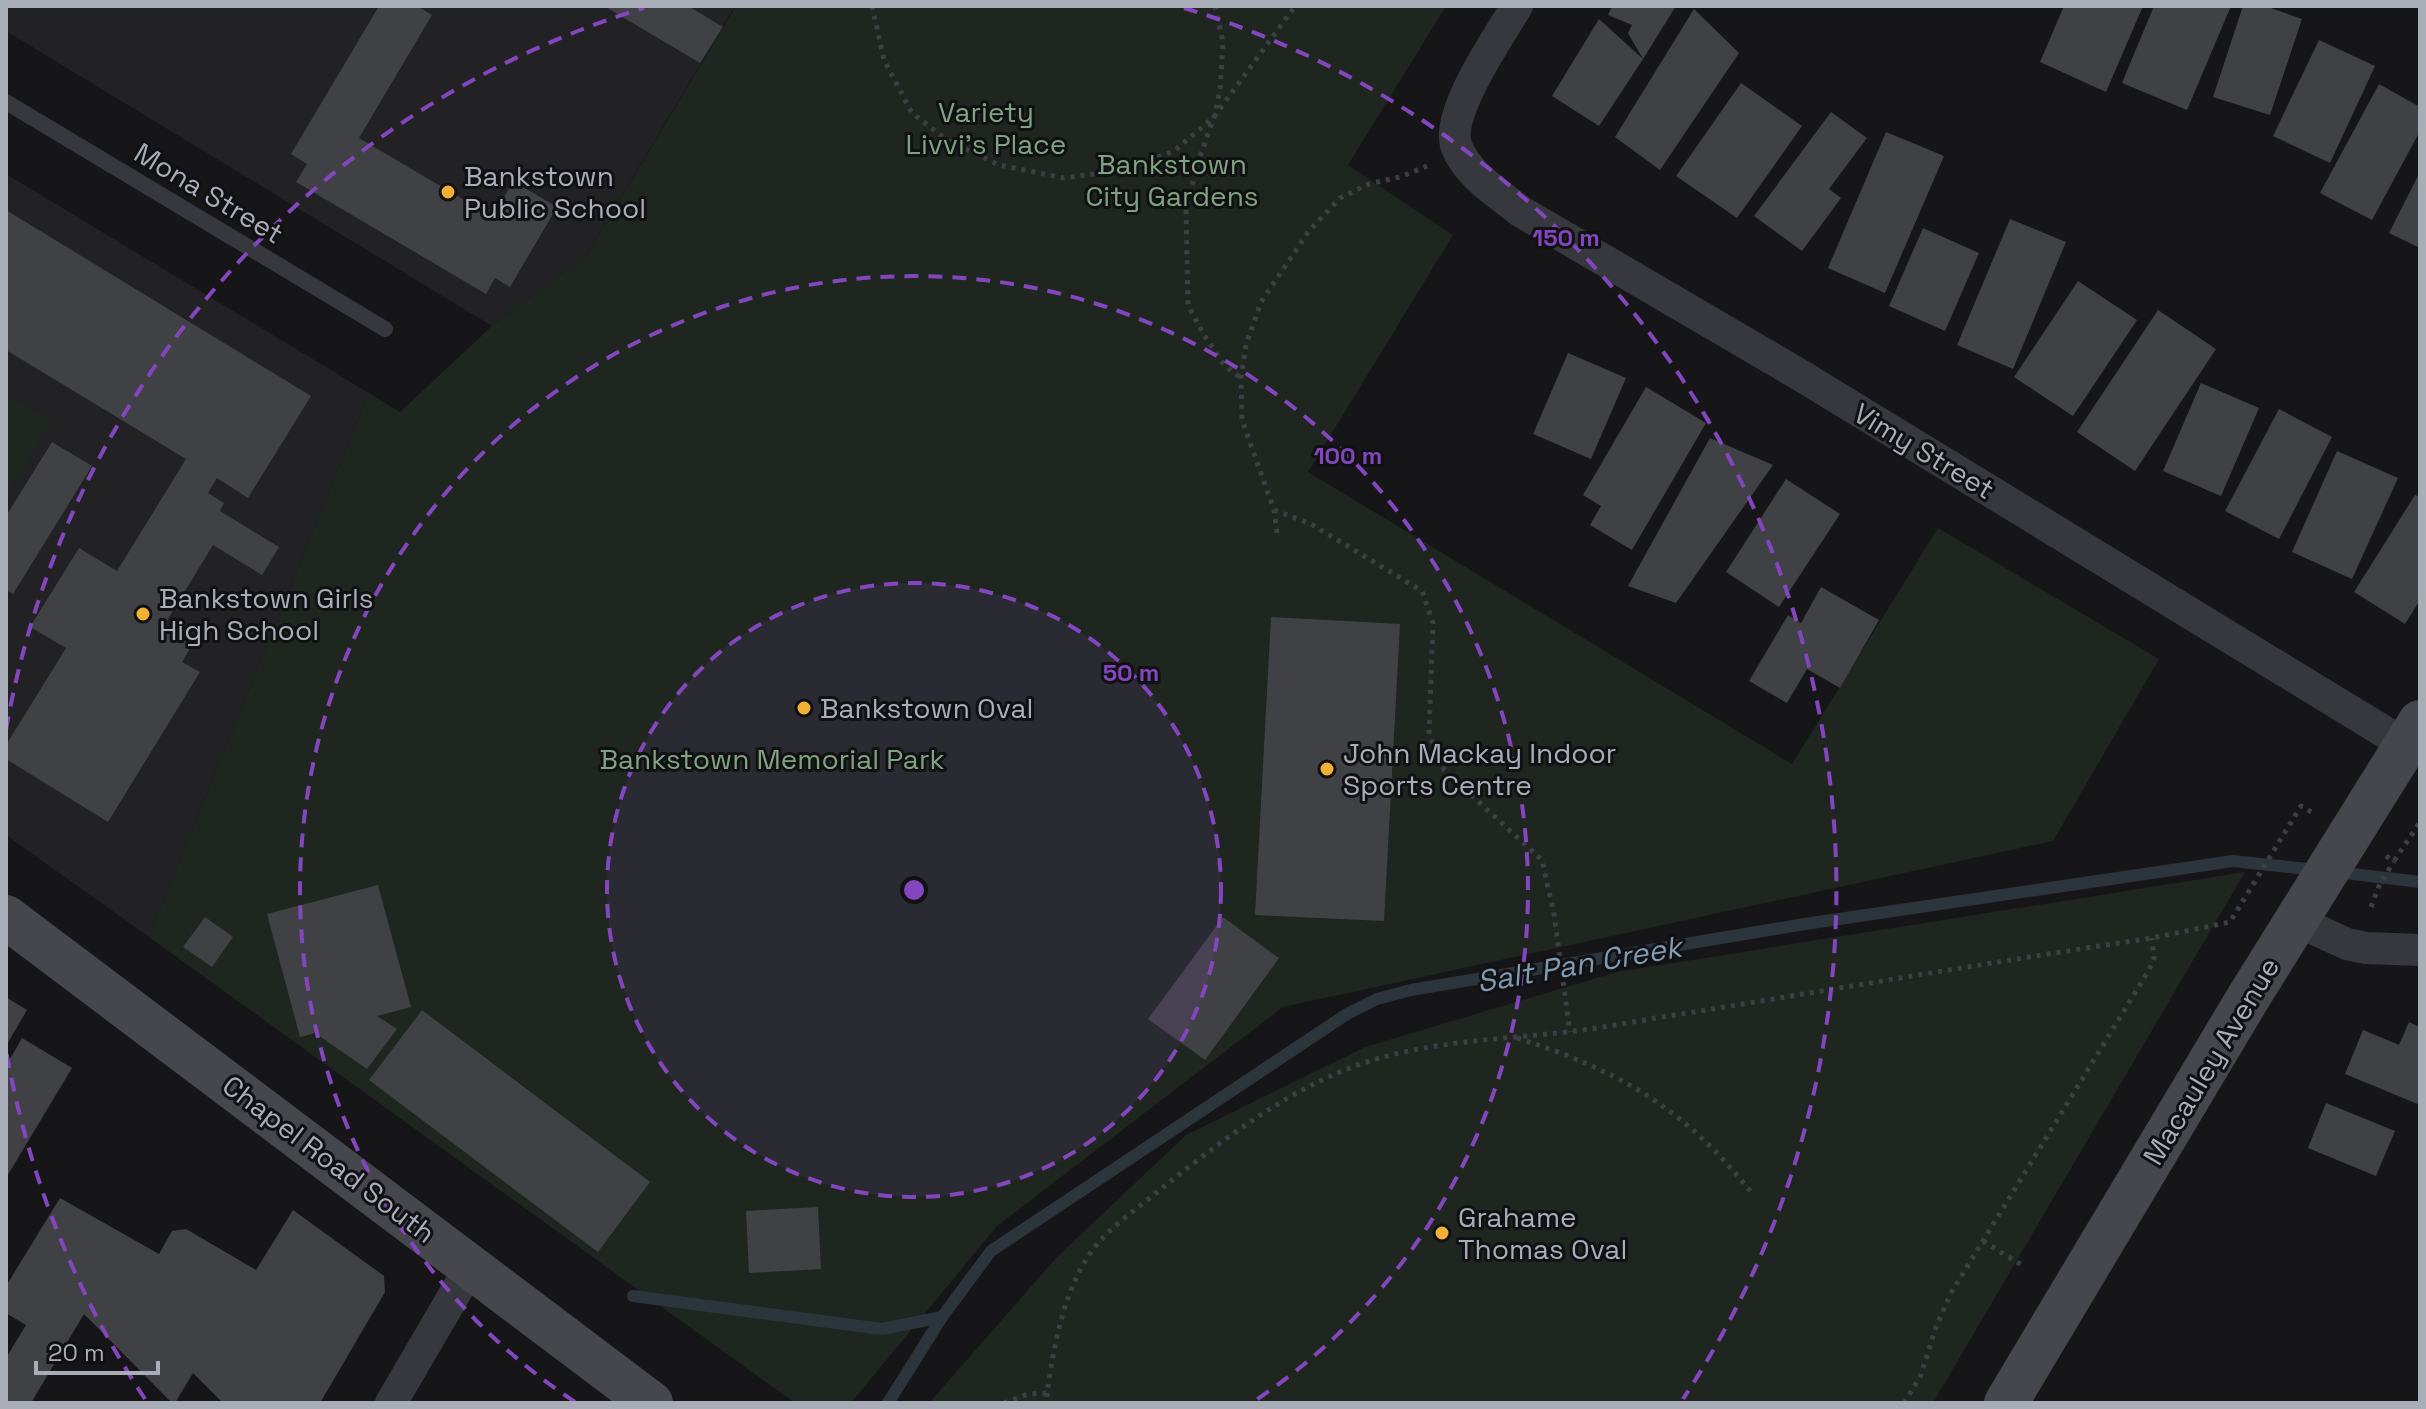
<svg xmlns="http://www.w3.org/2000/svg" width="2426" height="1409" viewBox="0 0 2426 1409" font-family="'Space Grotesk',sans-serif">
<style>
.built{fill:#222225}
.green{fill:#1e261f}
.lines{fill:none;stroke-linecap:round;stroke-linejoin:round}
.stream{stroke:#2c353c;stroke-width:12}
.building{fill:#404145}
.path{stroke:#3d3f44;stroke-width:5;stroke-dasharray:4 6;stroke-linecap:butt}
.lane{stroke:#37383d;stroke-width:16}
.street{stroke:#37383d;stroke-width:32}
.secondary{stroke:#45474d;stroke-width:44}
.ring{fill:none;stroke:#8446be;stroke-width:4;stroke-dasharray:14 10}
.poi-dot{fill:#f2b134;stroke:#111113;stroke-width:3}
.labels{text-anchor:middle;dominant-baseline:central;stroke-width:6;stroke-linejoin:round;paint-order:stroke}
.park-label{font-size:28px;fill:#7fa381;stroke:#111113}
.poi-label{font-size:28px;fill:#a8adb8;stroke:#111113;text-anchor:start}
.street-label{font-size:28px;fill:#a8adb8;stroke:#111113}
.water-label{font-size:30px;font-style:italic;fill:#7f9bb3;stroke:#111113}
.centre{fill:#8446be;stroke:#111113;stroke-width:4}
.ring-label{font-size:24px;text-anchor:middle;font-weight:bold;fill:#8446be;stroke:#111113;stroke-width:6;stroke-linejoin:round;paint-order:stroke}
</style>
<rect width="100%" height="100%" fill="#161618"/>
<!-- built -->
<g class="built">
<polygon points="6,6 735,6 586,256 492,326 6,31"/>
<polygon points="6,174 369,393 149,937 6,835"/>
</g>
<!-- green -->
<g class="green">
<polygon points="736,6 1446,6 1348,165 1453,235 1308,472 1792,764 1938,528 2159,659 2053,841 1283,1007 997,1226 851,1403 795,1403 149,937 369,393 400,412 492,326 586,256"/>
<polygon points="6,394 51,421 6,495"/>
<polygon points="2245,872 1933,1403 929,1403 1056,1258 1186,1135 1365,1047 1617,972"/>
</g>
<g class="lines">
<!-- stream -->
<g class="stream">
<polyline points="2336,872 2420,882"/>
<polyline points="633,1296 882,1329 942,1317"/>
<polyline points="888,1403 942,1317 991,1251 1347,1014 1377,999 1411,990 1805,924 2233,861 2317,870"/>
</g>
</g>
<!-- building -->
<g class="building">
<polygon points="379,6 417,6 432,15 359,138 493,217 513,181 557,207 510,287 495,278 486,294 296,182 307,164 291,154"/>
<polygon points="604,6 688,6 723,27 700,63"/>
<polygon points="1612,6 1676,6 1643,59 1628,33 1632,25 1608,15"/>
<polygon points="2064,6 2143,6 2106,92 2040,62"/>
<polygon points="2154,6 2231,6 2187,110 2122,83"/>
<polygon points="2243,6 2265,6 2302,19 2270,115 2213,97"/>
<polygon points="1694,9 1739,53 1660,170 1615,137"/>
<polygon points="1599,19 1643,59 1599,126 1552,96"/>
<polygon points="2319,40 2375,66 2330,163 2273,136"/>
<polygon points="1741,83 1802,126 1737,218 1676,176"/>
<polygon points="2379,84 2420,107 2420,131 2372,220 2320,193"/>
<polygon points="1831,112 1867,138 1829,189 1841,198 1802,251 1754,216"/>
<polygon points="1886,132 1944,156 1885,293 1828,268"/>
<polygon points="2420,172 2420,248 2389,233"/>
<polygon points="6,210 311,396 248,498 217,478 208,493 224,503 220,511 279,547 262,575 213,545 163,627 192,645 182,662 200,672 108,822 6,759 6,745 66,648 30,627 79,548 117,571 186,459 6,350"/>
<polygon points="2010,219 2066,242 2013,369 1957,345"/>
<polygon points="1923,228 1979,253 1945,331 1889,306"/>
<polygon points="2078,281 2137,320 2073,416 2014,377"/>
<polygon points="2158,310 2216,349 2135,471 2077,432"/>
<polygon points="1568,353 1626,378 1591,459 1533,434"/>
<polygon points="2201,383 2259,408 2221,496 2163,471"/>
<polygon points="1646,387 1706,423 1632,550 1590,525 1601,506 1583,495"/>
<polygon points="2279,409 2332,437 2279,539 2225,511"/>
<polygon points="1710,438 1773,465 1676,603 1628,586"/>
<polygon points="52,442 92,466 13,594 6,590 6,516"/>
<polygon points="2337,451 2398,478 2352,579 2292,552"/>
<polygon points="1786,479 1840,514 1779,607 1726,572"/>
<polygon points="2415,495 2420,497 2420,600 2405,624 2354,592"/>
<polygon points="1821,587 1879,620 1840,688 1807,669 1787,703 1749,681 1788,615 1801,623"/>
<polygon points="1271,617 1400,624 1384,921 1255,915"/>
<polygon points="378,885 411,1007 377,1016 397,1029 367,1069 315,1033 300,1037 267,914"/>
<polygon points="205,917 233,937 212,967 183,947"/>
<polygon points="1223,917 1279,958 1205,1060 1148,1019"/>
<polygon points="6,997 27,1010 6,1046"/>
<polygon points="422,1010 650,1182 598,1252 369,1080"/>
<polygon points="2409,1022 2420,1027 2420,1105 2345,1074 2363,1030 2399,1045"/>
<polygon points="22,1038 72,1068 6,1178 6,1066"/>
<polygon points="2326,1103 2395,1131 2376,1176 2308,1148"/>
<polygon points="60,1198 159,1254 172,1231 186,1229 256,1270 293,1210 384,1276 385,1292 320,1403 223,1403 193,1373 175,1403 172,1403 84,1314 31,1403 6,1403 6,1358 26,1325 6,1313 6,1286"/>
<polygon points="818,1207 821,1269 749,1273 746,1211"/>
</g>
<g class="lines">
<!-- path -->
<g class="path">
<polyline points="872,6 884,60 912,113 947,140 999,165 1064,178 1124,170 1174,151 1214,117 1295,6"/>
<polyline points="1215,6 1223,42 1220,90 1214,117 1199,159 1186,209 1188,305 1204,335 1225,366 1241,378"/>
<polyline points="1274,510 1311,524 1422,591 1433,623 1429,734 1444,770 1542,860 1554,914 1570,1032"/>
<polyline points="1277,533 1274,510 1242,420 1241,378 1246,345 1261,302 1309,231 1340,198 1369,184 1400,177 1427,166"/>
<polyline points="2386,856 2394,861 2420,822"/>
<polyline points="2371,907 2379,886 2394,861"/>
<path d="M 1517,1038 C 1621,1071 1686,1109 1754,1196"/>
<polyline points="1983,1241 2025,1267"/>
<polyline points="1047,1393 1047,1403"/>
<path d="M 1004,1403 L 1028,1394 L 1047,1393 C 1054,1346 1062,1299 1087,1258 C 1104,1231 1133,1212 1157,1192 C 1223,1140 1294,1083 1376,1059 C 1439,1041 1503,1039 1567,1032 C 1610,1027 1652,1018 1694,1012 C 1847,987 1999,961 2152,938 L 2230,922 L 2301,806 L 2315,814"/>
<polyline points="1904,1403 1920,1377 1936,1327 1951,1293 2149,970 2154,959 2152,938"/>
</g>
<!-- lane -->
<polyline class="lane" points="6,102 385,329"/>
<!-- street -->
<g class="street">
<path d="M 1517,6 C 1500,35 1446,112 1456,145 C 1466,174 1498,193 1520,211 L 1800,375 L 2406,745"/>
<polyline points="2297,921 2347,944 2366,948 2420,950"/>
<polyline points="391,1403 471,1266"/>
</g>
<!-- secondary -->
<g class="secondary">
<polyline points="6,917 651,1403"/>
<polyline points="2006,1403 2248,998 2420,722"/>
</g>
</g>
<!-- distance rings -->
<circle cx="914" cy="890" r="307" fill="#8446be" fill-opacity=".12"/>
<g class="ring">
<circle cx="914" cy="890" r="307"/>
<path d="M575 1402A614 614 0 1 1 1253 1402"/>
<path d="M145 1399A922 922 0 0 1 6 1050M6 730A922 922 0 0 1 644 8M1184 8A922 922 0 0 1 1683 1399"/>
</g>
<!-- markers -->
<g class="poi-dot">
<circle cx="448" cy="192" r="8"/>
<circle cx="143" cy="614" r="8"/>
<circle cx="804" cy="708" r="8"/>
<circle cx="1327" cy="769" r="8"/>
<circle cx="1442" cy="1233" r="8"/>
</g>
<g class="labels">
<!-- park labels -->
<g class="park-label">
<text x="986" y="112">Variety<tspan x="986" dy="32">Livvi's Place</tspan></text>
<text x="1172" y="164">Bankstown<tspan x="1172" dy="32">City Gardens</tspan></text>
<text x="772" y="759">Bankstown Memorial Park</text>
</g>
<!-- poi labels -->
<g class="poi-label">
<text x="464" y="176">Bankstown<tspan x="464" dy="32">Public School</tspan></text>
<text x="159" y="598">Bankstown Girls<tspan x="159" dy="32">High School</tspan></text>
<text x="820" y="708">Bankstown Oval</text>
<text x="1343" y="753">John Mackay Indoor<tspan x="1343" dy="32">Sports Centre</tspan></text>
<text x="1458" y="1217">Grahame<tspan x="1458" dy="32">Thomas Oval</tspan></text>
</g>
<!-- street labels -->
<g class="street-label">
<text transform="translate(209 193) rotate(31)">Mona Street</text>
<text transform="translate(1924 451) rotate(31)">Vimy Street</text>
<text transform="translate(2211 1061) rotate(-59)">Macauley Avenue</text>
<text transform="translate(329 1159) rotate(37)">Chapel Road South</text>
</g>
<!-- water labels -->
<g class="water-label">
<text transform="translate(1579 964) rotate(-10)">Salt Pan Creek</text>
</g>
</g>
<circle cx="914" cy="890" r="12" class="centre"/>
<g class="ring-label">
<text x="1566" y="246">150 m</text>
<text x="1348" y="464">100 m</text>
<text x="1131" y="681">50 m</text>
</g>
<!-- border -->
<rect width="2426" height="1409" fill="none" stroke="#a8adb8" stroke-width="16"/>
<!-- scale -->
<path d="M36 1361v12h122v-12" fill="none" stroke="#a8adb8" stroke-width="4"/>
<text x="48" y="1361" font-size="24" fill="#a8adb8" stroke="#111113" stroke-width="6" paint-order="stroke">20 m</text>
</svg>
